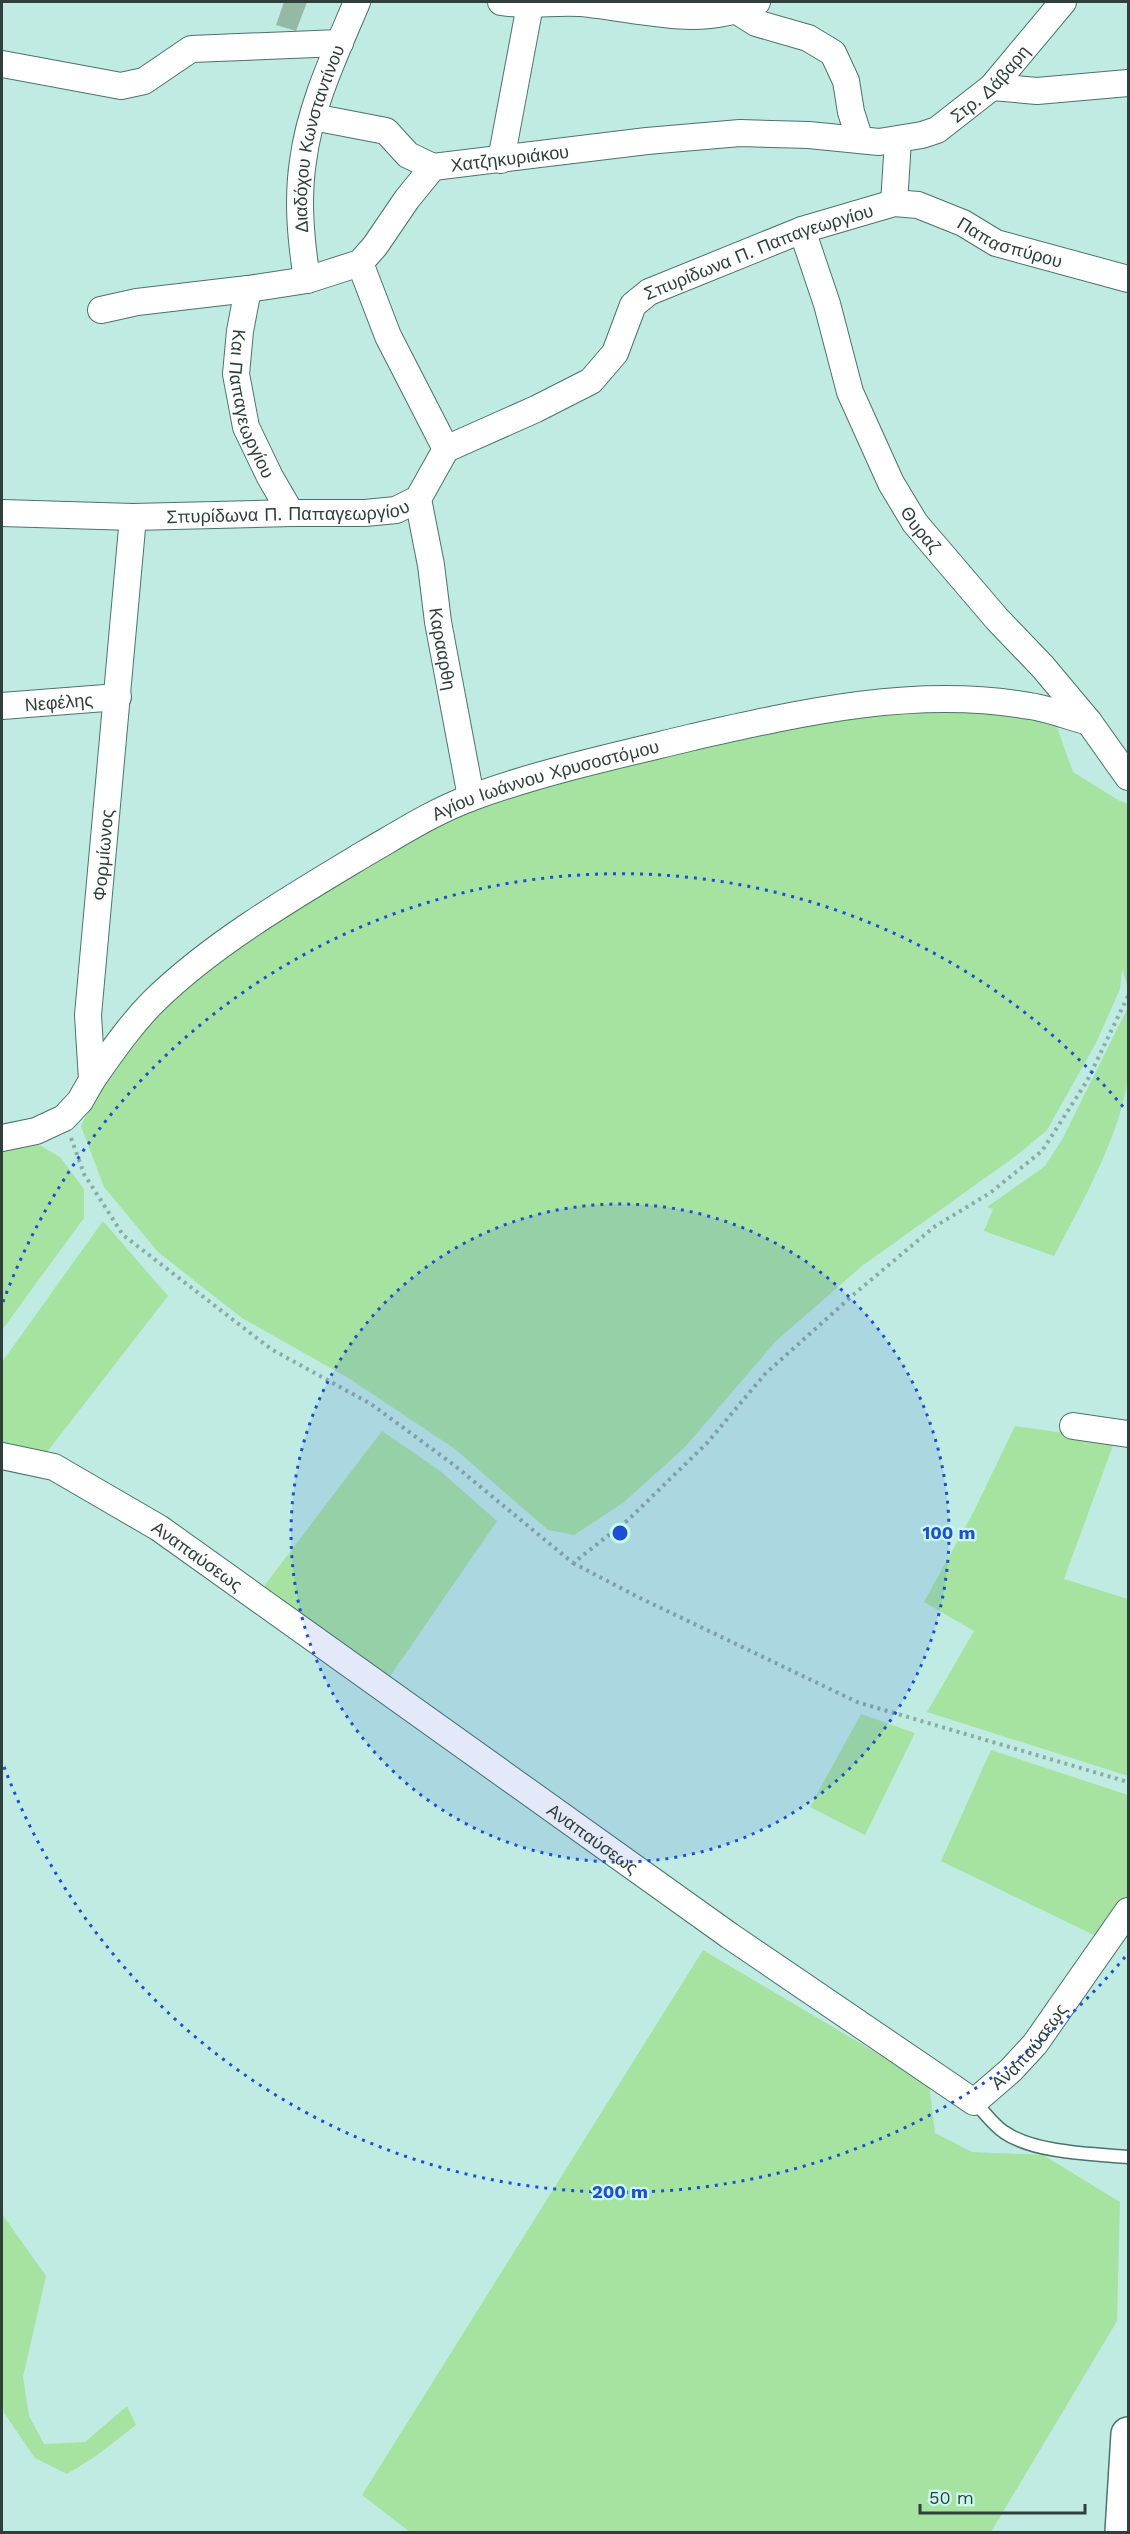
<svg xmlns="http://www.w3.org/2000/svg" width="1130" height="2534" viewBox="0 0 1130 2534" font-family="'Work Sans',sans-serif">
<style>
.green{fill:#a6e3a1}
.building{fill:#95b9a6}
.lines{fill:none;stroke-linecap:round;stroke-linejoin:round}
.lane-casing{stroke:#4a736b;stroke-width:15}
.street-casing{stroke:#4a736b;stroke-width:28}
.secondary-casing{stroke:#4a736b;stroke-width:36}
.path{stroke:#8aaca4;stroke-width:4;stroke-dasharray:3 4.5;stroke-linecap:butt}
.lane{stroke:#fff;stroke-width:12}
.street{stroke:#fff;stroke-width:26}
.secondary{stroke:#fff;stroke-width:33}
.ring{fill:none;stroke:#1d4ed8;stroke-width:3;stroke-dasharray:3 6}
.labels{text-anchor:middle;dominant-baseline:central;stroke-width:4.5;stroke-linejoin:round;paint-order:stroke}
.street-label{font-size:18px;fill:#2f403c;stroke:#ccf9ef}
.centre{fill:#1d4ed8;stroke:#ccf9ef;stroke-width:3}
.ring-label{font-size:18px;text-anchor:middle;font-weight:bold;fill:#1d4ed8;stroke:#ccf9ef;stroke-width:4.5;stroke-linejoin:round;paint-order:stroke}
</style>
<rect width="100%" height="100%" fill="#bfebe2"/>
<!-- green -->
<g class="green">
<polygon points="939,705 1054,719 1073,772 1118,800 1128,804 1128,988 1122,969 1120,989 1096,1043 1047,1130 1017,1155 862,1266 776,1341 685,1447 624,1502 574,1535 548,1530 455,1449 350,1379 242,1318 158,1252 104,1187 81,1126 99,1091 158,1007 271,924 442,819 541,783 805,720"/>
<path d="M 1128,1007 C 1129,1030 1130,1054 1128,1077 C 1121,1134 1081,1205 1054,1256 L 984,1231 L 993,1209 L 987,1207 L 1045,1166 L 1063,1138 Z"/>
<polygon points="21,1142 41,1146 60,1157 84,1189 84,1218 2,1330 2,1146"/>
<polygon points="103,1221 168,1296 47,1452 2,1443 2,1362"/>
<polygon points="1015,1426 1115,1440 1064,1579 1128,1599 1128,1776 927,1712 974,1631 924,1602 973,1513"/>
<polygon points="382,1431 439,1470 497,1521 384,1685 258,1594"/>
<polygon points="861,1714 915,1733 865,1835 810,1807"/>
<polygon points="991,1750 1128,1795 1128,1897 1102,1939 941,1861"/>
<polygon points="703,1950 929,2084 935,2133 972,2152 1043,2155 1120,2202 1117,2321 991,2532 410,2532 362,2495"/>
<polygon points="2,2214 46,2276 23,2377 29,2416 44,2444 85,2442 127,2406 136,2425 96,2456 67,2474 35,2458 4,2413 2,2397"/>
</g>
<!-- building -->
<polygon class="building" points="284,2 307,2 296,31 276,25"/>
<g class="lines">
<defs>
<path id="lane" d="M 974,2102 C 984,2111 993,2125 1004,2132 C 1034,2153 1093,2154 1128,2157"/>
<g id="street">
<path d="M 501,2 C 528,7 553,1 580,3 C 639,8 700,30 757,2"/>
<polyline points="737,11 756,23 808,38 833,53 846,81 851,112 860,140"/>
<polyline points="2,64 121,86 144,81 191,49 340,43"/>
<polyline points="992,87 1037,91 1128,83"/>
<polyline points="313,117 386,131 408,155 433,167"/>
<polyline points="501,160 530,5"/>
<polyline points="894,203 898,141"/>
<path id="s1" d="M 802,230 L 827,304 L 850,392 L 891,483 L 915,523 L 997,619 L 1043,667 L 1089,722 L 1128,777"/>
<polyline points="360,263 388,336 446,449"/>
<path id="s2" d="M 307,280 C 301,240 297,201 303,161 C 310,106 336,52 357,2"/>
<path id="s3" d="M 248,289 L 240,331 L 236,374 L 246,427 L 270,477 L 291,513"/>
<path id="s4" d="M 101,310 L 137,302 L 248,289 L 307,280 L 360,263 L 375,246 L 407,199 L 433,167 L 647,141 L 740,133 L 809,135 L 879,142 L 922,135 L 937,130 L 992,87 L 1063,2"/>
<path id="s5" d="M 418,499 L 431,565 L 438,622 L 471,797"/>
<path id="s6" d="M 2,513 L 133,517 L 291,513 L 365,513 L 396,510 L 418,499 L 446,449 L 536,409 L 591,381 L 615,353 L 633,305 L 649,292 L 802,230 L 894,203 L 918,205 L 963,223 L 996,243 L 1128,279"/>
<path id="s7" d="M 2,706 L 118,697"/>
<path id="s8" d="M 92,1080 C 111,1053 130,1025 154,1001 C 212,944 294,896 364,854 C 399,834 434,811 473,797 C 544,771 619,755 693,737 C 803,712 917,686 1030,706 C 1050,709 1070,717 1089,722"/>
<path id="s9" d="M 2,1138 L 36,1131 L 64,1118 L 80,1101 L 92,1080 L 88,1015 L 133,517"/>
<polyline points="1073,1426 1128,1434"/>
<path id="s10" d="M 2,1456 L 54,1467 L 159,1528 L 730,1936 L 974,2102 L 1011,2070 L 1035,2044 L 1128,1911"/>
</g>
<polyline id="secondary" points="1122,2532 1128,2434"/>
</defs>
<!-- lane casing -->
<use href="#lane" class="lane-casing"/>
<!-- street casing -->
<use href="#street" class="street-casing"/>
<!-- secondary casing -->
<use href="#secondary" class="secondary-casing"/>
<!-- path -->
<g class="path">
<polyline points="71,1138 84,1174 123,1235 271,1349 371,1404 454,1465 573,1563 628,1520 707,1443 765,1374 853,1295 934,1227 990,1193 1042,1151 1087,1081 1128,996"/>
<polyline points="573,1563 638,1597 857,1702 1128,1782"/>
</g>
<!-- lane -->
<use href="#lane" class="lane"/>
<!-- street -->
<use href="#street" class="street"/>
<!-- secondary -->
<use href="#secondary" class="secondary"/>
</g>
<!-- distance rings -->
<circle cx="620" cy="1533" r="329" fill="#1d4ed8" fill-opacity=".12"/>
<g class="ring">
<circle cx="620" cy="1533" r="329"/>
<path d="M1125 1957A659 659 0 0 1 3 1764M3 1302A659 659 0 0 1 1125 1109"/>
</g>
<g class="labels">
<!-- street labels -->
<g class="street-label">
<text stroke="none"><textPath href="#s4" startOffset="963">Στρ. Δάβαρη</textPath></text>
<text stroke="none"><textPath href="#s2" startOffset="144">Διαδόχου Κωνσταντίνου</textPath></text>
<text stroke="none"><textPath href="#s4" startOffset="462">Χατζηκυριάκου</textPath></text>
<text stroke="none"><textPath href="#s6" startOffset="1130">Παπασπύρου</textPath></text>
<text stroke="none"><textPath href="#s6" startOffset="862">Σπυρίδωνα Π. Παπαγεωργίου</textPath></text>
<text stroke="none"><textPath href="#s3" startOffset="118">Και Παπαγεωργίου</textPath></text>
<text stroke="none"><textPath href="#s6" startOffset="286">Σπυρίδωνα Π. Παπαγεωργίου</textPath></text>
<text stroke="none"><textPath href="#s1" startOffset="324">Θυραζ</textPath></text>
<text stroke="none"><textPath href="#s5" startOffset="152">Καρααρθη</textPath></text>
<text stroke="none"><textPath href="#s7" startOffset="57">Νεφέλης</textPath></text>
<text stroke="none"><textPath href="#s8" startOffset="555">Αγίου Ιωάννου Χρυσοστόμου</textPath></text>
<text stroke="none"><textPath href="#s9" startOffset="339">Φορμίωνος</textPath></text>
<text stroke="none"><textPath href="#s10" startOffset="222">Αναπαύσεως</textPath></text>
<text stroke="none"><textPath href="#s10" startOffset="708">Αναπαύσεως</textPath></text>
<text stroke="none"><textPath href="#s10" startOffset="1250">Αναπαύσεως</textPath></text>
</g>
</g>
<circle cx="620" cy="1533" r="9" class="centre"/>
<g class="ring-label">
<text x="949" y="1539">100 m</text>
<text x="620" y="2198">200 m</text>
</g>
<!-- border -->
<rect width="1130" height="2534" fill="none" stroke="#2f403c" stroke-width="6"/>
<!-- scale -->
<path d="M920 2504v9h165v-9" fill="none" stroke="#2f403c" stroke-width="3"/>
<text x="929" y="2504" font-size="18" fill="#2f403c" stroke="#ccf9ef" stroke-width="4.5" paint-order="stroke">50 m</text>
</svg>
